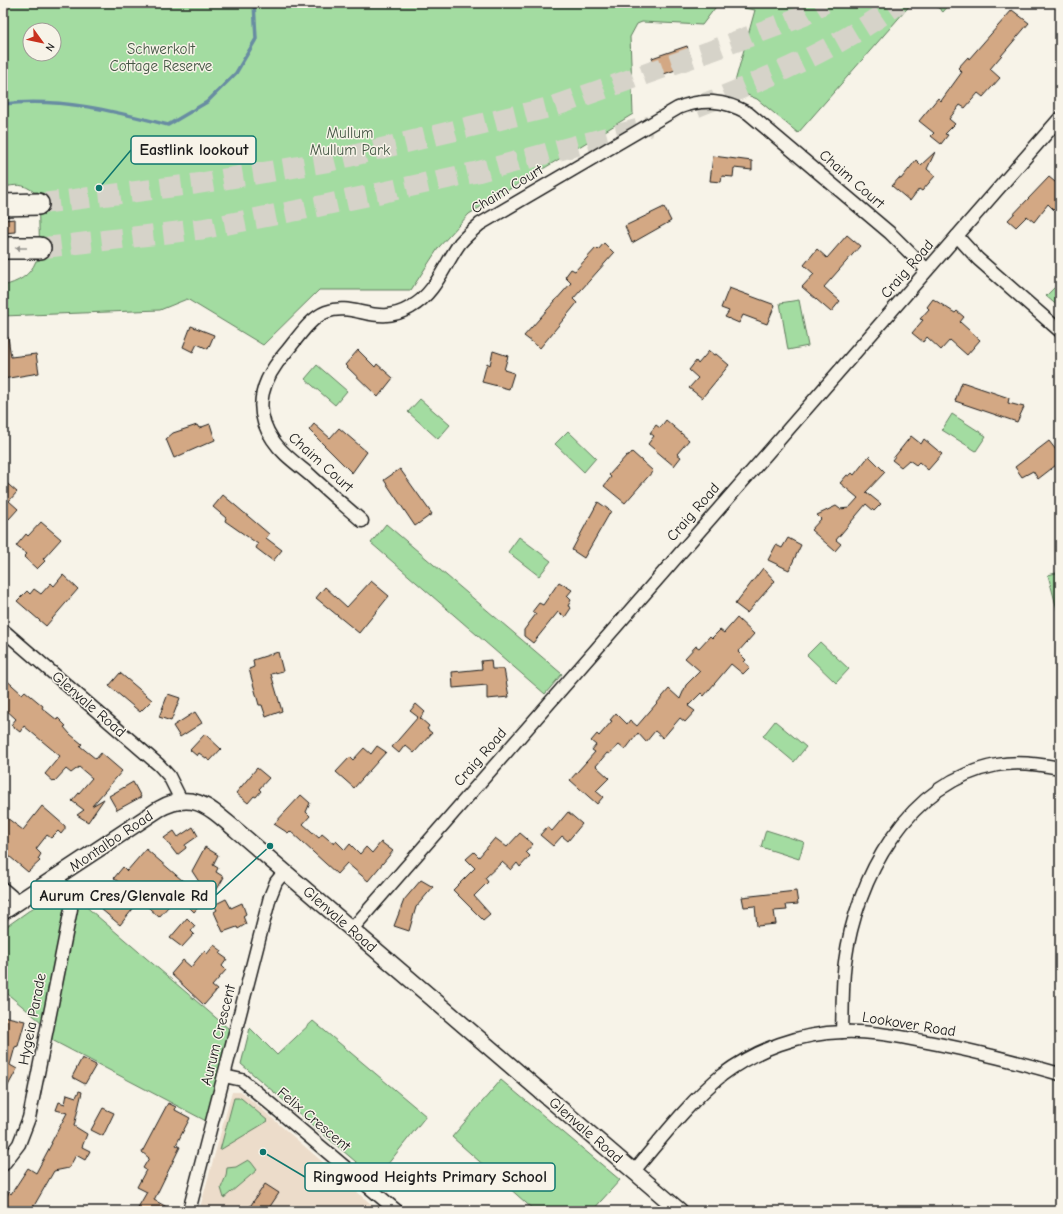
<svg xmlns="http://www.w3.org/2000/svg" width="1063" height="1214" viewBox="0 0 1063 1214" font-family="'Comic Neue',sans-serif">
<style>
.built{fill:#ecdcca}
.green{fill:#a3dca1;stroke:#607c5e;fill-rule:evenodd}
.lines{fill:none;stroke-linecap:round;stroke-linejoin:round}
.stream{stroke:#688ca2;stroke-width:3.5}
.building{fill:#d3a884;stroke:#1c1c1c}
.motorway-tunnel{stroke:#d6d3c9;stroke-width:21;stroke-dasharray:21 10;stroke-linecap:butt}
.minor-casing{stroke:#1c1c1c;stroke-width:15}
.tertiary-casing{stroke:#1c1c1c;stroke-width:18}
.motorway-casing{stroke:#1c1c1c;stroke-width:24}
.minor{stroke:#f7f3e8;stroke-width:12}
.tertiary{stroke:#f7f3e8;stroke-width:15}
.motorway{stroke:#f7f3e8;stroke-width:21}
.oneway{fill:#94928c}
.labels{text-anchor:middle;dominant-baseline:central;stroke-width:3;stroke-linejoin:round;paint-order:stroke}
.park-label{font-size:15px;fill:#445644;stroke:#f7f3e8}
.street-label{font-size:15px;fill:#1c1c1c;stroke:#f7f3e8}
.leader{fill:none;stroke:#0f766e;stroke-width:1.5}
.callout-dot{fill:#0f766e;stroke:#f7f3e8;stroke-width:1.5}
.callout{fill:#f7f3e8;stroke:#0f766e;stroke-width:1.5}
.callout-label{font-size:16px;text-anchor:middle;font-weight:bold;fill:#1c1c1c}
</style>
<rect width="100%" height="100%" fill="#f7f3e8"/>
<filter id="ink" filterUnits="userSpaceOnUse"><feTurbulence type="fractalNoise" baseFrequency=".025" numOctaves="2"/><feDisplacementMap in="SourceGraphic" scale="8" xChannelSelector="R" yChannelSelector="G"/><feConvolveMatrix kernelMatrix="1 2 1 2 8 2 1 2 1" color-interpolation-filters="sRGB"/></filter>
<g filter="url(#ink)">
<!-- built -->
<polygon class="built" points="232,1092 242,1092 379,1211 199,1211"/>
<!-- green -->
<g class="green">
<path d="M 3,3 L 912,3 L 798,133 L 757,99 L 733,89 L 755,10 L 718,4 L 702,25 L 642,22 L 637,24 L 630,37 L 633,114 L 469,214 L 439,247 L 411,290 L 319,290 L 263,345 L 187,299 L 160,310 L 3,316 L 3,286 C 18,282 30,276 36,261 L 40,260 L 38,192 L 34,192 C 23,183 16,185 3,187 ZM 30,30 L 54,30 L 54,54 L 30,54 Z"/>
<polygon points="933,3 951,3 943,12"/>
<polygon points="1060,282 1060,308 1046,296"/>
<polygon points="799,300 808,346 788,350 780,303"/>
<polygon points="317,365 347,391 335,405 305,379"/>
<polygon points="420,399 450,425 438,439 408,412"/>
<polygon points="952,414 986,436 976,451 942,430"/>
<polygon points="568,431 596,458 584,472 555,444"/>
<polygon points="386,524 562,674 545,694 371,543"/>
<polygon points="519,537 551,561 539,576 508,552"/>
<polygon points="1060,572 1060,613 1058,613 1048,575"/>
<polygon points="820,642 849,669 836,683 807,655"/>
<polygon points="775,721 806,747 794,762 763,736"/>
<polygon points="766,830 804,842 799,859 761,847"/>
<polygon points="54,893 83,904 229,1029 206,1121 50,1039 41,1022 3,990 3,929"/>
<polygon points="313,1021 426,1116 376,1179 241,1064 250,1028 277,1055"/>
<polygon points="501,1080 620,1180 592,1211 535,1211 452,1137"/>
<polygon points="234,1098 241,1098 268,1121 220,1150"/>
<polygon points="248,1160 251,1162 257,1170 224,1198 221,1188 226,1176 227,1168 236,1167"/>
</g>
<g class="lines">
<!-- stream -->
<path class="stream" d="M 3,104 C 59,97 114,111 168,125 L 207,102 L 236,73 L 256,39 L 254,3"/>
</g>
<!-- building -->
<g class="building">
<polygon points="1012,10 1029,23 990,69 1000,78 983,97 978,93 965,108 960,105 949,119 955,124 945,134 948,135 941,144 931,136 934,133 919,121 938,98 941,101 962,72 958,68 968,57 969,59"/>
<polygon points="687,46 693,64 658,76 652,58"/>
<polygon points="935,152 927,169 935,176 922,191 919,189 910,201 892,186 899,178 901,179 916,160 921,165"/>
<polygon points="713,156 752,161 752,170 734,168 733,177 722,176 721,182 710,181"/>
<polygon points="1049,177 1060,186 1060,216 1048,204 1034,222 1027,216 1016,227 1008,220"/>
<polygon points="664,207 671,221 632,243 625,226"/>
<polygon points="15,219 15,232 3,233 3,220"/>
<polygon points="847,235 860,246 824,287 840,301 831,312 802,287 814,274 804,265 817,249 827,258"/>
<polygon points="604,243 614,253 573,299 577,303 540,348 524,336 571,283 565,277 571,269 575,271 596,248 598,250"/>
<polygon points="729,288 775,305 767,324 743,315 739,323 725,317 729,311 721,308"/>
<polygon points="933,299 955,313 957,311 964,317 960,322 980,340 967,355 950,340 941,350 927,337 923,342 912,333 923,320 920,319 929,309 927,307"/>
<polygon points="191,326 214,335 208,349 197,344 193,352 183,347"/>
<polygon points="8,337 11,357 36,354 39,373 3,379 3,338"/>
<polygon points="358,350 375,367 377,364 393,378 378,397 345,365"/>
<polygon points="493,351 508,356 504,370 514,373 509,389 482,382 487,363 490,365"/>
<polygon points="709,351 714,355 716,354 729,365 702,398 689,388 698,378 689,370 696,361 698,364"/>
<polygon points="962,382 1009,398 1008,403 1024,407 1017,422 955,401"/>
<polygon points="666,420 689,440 677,454 681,457 674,466 648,444 654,436 650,433 656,425 660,428"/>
<polygon points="210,424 215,440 174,458 166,439 173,433 197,425 199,428"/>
<polygon points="314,424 330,438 339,428 367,452 352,473 309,430"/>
<polygon points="911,436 921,444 924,439 942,454 928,470 919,462 916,465 909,460 901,467 892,460"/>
<polygon points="1049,441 1060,455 1060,462 1038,479 1033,471 1022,477 1015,467"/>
<polygon points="632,452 653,471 625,503 604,486 611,477 609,475 627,455 629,456"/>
<polygon points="869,456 885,472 866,492 881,504 874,511 866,504 836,540 841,544 835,551 811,530 821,519 817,515 836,506 840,509 849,508 858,498 840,483 847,475 849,476 852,473 854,475"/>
<polygon points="400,469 432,514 415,526 384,480"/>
<polygon points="3,480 17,492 9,501 18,509 9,519 3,515"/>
<polygon points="223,495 269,534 266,538 282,550 273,561 256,548 258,544 225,521 226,518 213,507"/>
<polygon points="598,502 611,511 584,558 572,550"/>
<polygon points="41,522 61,539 43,559 45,561 37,569 24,557 27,554 16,546 26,534 28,536"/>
<polygon points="788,538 801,545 789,570 768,560 776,545 782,548"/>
<polygon points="763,568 775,581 747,613 735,604"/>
<polygon points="63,575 78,589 46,626 17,601 27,591 30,594 34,589 41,594 51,583 54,586"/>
<polygon points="371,581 389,596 359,633 316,598 325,587 347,607"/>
<polygon points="559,582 572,590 567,596 571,600 568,606 571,608 565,617 558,612 533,643 524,636 524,630 536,614 532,612 539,603 543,605"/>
<polygon points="737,618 754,634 738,652 746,660 744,662 750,667 743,674 731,664 704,696 701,693 688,706 695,711 685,722 680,718 663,738 655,731 646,742 638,733 625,750 619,745 609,754 607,753 596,766 609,778 596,791 603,797 597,804 570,780 595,752 592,750 596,745 591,741 597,734 599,736 612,721 610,720 616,713 627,724 630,720 637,726 669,689 680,699 686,685 700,671 685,658 696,646 699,648 710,636 712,638 720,630 724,633"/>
<polygon points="278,652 283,671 271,674 282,711 266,717 262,705 259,705 249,669 254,667 253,660"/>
<polygon points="491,660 492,669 504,669 509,697 487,699 487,685 453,688 452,672 482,669 481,661"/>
<polygon points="120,673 152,700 140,712 109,686"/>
<polygon points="3,677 22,694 25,691 43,706 42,708 57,720 58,718 66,726 64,727 70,734 82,744 80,746 96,759 101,753 122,771 92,806 104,799 88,822 77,815 84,810 72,801 92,778 79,767 71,773 66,769 54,782 45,774 60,756 24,726 20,732 11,725 16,719 3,707"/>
<polygon points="168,694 180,698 171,721 159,717"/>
<polygon points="416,704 425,712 420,718 429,726 427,729 432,733 414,753 405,745 399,753 392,747 418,717 410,711"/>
<polygon points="195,712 202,723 180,737 173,726"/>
<polygon points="205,734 221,749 210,761 199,753 197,756 190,750"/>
<polygon points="377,746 386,752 354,788 336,772 350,757 353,760 364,748 371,754"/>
<polygon points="257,768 269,778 259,789 261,791 256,797 254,796 248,803 236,793"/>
<polygon points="133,782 141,797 117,810 109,796"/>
<polygon points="301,795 310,803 306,812 310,816 303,824 319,838 322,834 334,844 336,841 345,850 350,844 360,854 366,847 372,853 381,842 393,851 368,881 347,863 337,874 290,831 288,833 274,824"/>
<polygon points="42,806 65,826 65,829 61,834 58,831 51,838 47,835 36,849 41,854 38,859 40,861 28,872 3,851 3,815 23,830"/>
<polygon points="568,812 582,824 568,841 562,836 553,846 540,835 547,827 552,831"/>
<polygon points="193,827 198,836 185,845 186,848 177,855 164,838 174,831 178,837"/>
<polygon points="520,833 533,844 526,852 530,856 520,867 517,863 511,870 502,862 485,878 488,882 474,896 490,914 483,920 453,890 475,868 466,859 474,852 479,857 495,838 507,847"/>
<polygon points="205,847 218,855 213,865 218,868 216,872 224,877 211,900 192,871"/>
<polygon points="146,849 205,900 194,912 178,896 159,917 140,900 120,925 101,909 122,885 114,878 123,867 127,871"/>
<polygon points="421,880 433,887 416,907 409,931 394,926 404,900"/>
<polygon points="796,891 798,904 786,905 787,910 774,911 776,924 757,926 755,906 744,907 742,897"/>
<polygon points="226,899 231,908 242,903 246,914 243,916 246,924 238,929 237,927 223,932 214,912 217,910 214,905"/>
<polygon points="187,918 195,926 191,931 194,934 182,947 170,938"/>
<polygon points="214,945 222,951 220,954 227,959 222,966 226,970 212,986 217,990 204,1005 171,974 183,960 191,967 204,951 207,954"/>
<polygon points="3,1016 25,1021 18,1046 15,1047 10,1065 17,1069 3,1095"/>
<polygon points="82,1058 96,1065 85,1084 72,1077"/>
<polygon points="79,1091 82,1092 74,1126 87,1134 82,1147 90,1151 85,1160 76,1155 69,1168 54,1171 31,1211 3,1211 3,1203 9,1192 11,1194 28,1168 36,1173 52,1143 51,1143 67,1113 56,1110 59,1102 65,1104 67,1094 76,1097"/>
<polygon points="168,1103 176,1107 175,1110 190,1118 176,1145 180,1147 154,1200 174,1211 136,1211 147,1192 137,1187 146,1170 143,1168 149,1158 142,1152"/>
<polygon points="103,1108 114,1113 103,1136 91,1130"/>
<polygon points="265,1184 279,1193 267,1211 247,1211"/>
</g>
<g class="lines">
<!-- motorway-tunnel -->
<g class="motorway-tunnel">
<path d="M 696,107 C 766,79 838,49 899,3"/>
<polyline points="38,204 195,184 326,162 555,106 708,52 803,16 824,3"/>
<polyline points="40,248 202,229 320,206 477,172 650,126"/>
</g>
<defs>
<g id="minor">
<polyline points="957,236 978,259 1060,331"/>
<path d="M 362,521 C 345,506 327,491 310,475 C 297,464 282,454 273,440 C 251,408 263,378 286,352 C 297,339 310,318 326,312 C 355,301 376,328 411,307 C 436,293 444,265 460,243 C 466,236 473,230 480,224 L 678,108 C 703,98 724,100 748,113 L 890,233 L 927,270"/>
<polyline points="3,630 159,765 169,776 181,800"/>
<polyline points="3,889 18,902"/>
<polyline points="352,929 1060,118"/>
<path d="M 842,1032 C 843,1008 842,985 845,962 C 856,879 907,782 997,765 C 1017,761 1040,764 1060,768"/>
<polyline points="224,1076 242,1080 397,1211"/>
<polyline points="3,1165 19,1144 29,1118 71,909 70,898 57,877"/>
<path d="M 634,1171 C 661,1139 689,1102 722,1075 C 756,1049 801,1033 843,1032 C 867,1031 890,1035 912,1039 C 962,1048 1011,1060 1060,1074"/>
<polyline points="189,1211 270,897 276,882 285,871"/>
</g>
<path id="tertiary" d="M 3,912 L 159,809 C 193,790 209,807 235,829 L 680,1211"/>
<g id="motorway">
<polyline points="3,205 38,204"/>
<polyline points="3,248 40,248"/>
</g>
</defs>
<!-- minor casing -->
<use href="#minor" class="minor-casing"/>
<!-- tertiary casing -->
<use href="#tertiary" class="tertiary-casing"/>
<!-- motorway casing -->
<use href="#motorway" class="motorway-casing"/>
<!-- minor -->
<use href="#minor" class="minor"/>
<!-- tertiary -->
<use href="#tertiary" class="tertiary"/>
<!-- motorway -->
<use href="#motorway" class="motorway"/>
</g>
<!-- one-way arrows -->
<defs><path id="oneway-solid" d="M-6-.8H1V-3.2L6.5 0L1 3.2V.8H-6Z"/></defs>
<use class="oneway" href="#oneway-solid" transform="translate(21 248) rotate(180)"/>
</g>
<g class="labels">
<!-- park labels -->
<g class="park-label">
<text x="161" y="49">Schwerkolt<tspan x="161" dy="17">Cottage Reserve</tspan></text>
<text x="350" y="133">Mullum<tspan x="350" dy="17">Mullum Park</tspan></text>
</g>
<!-- street labels -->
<g class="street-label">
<text transform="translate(852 179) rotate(41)">Chaim Court</text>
<text transform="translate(507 189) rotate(-31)">Chaim Court</text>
<text transform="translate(907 269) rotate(-49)">Craig Road</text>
<text transform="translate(321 462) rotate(42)">Chaim Court</text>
<text transform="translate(693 512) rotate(-49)">Craig Road</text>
<text transform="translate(89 704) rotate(41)">Glenvale Road</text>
<text transform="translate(480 757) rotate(-49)">Craig Road</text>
<text transform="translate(111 841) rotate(-34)">Montalbo Road</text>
<text transform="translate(340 919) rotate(41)">Glenvale Road</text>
<text transform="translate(32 1019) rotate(-79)">Hygeia Parade</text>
<text transform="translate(909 1024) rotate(9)">Lookover Road</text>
<text transform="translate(218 1035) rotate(-76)">Aurum Crescent</text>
<text transform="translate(314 1119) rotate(40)">Felix Crescent</text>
<text transform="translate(586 1130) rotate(41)">Glenvale Road</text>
</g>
</g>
<!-- callouts -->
<path class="leader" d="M99 188L131 150M270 846L216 895M263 1152L305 1177"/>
<g class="callout-dot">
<circle cx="99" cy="188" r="4"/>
<circle cx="270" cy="846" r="4"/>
<circle cx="263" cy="1152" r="4"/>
</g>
<g class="callout">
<rect x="131" y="136" width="125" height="28" rx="4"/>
<rect x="31" y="881" width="185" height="28" rx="4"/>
<rect x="305" y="1163" width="250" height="28" rx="4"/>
</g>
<g class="callout-label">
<text x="194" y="155">Eastlink lookout</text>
<text x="124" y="901">Aurum Cres/Glenvale Rd</text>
<text x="430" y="1182">Ringwood Heights Primary School</text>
</g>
<!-- margin -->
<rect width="1063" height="1214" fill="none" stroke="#f7f3e8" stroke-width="16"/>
<rect x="8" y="8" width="1047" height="1198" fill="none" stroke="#1c1c1c" stroke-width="1.5" filter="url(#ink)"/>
<!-- north arrow -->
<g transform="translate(42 42) rotate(123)"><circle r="19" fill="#f7f3e8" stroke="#9f9d96"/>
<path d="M0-3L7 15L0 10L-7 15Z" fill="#c8321e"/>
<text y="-6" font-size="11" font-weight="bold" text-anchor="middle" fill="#1c1c1c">N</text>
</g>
</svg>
